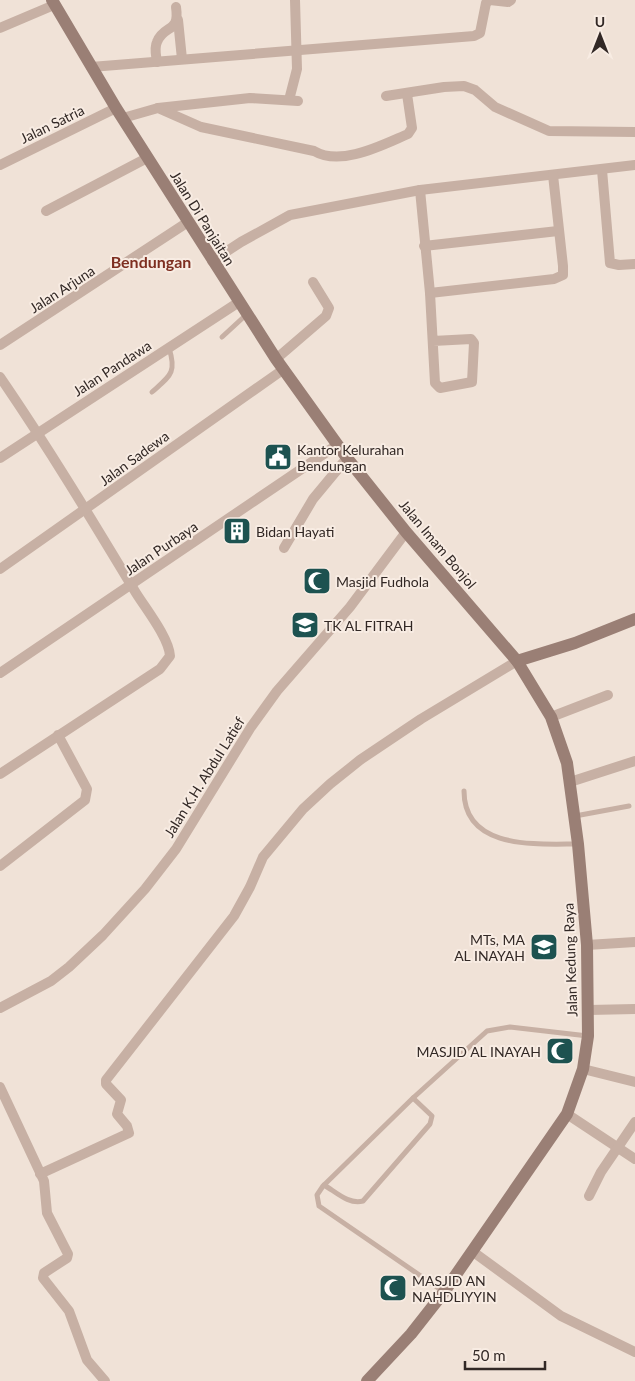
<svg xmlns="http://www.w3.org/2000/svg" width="635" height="1381" viewBox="0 0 635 1381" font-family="Lato,sans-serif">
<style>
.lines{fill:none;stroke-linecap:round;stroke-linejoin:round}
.lane{stroke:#c7b0a4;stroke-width:5}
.street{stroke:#c7b0a4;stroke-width:10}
.secondary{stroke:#9a7f75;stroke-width:12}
.labels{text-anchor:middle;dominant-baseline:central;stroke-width:4;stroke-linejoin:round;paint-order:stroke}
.street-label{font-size:14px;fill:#322825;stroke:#f8ece3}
.poi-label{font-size:14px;fill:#322825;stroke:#f8ece3;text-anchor:start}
.quarter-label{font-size:16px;font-weight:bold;fill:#7e2f21;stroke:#f8ece3}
</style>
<rect width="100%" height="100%" fill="#f0e2d7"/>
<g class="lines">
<!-- lane -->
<g class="lane">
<polyline points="222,337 247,314"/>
<path d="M 152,392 C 170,376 177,373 169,348"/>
<path d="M 464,791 C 464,850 537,844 577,844"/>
<polyline points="575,816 629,806"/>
<path d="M 324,1185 C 336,1192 349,1205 363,1201 L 430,1124 L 432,1116 L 413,1098"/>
<polyline points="444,1292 319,1206 317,1195 323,1186 413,1098 487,1031 510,1027 588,1036"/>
</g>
<!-- street -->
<g class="street">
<polyline points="178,20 182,59"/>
<polyline points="0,28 54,5"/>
<path d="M 157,62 C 156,55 154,48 157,42 C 164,24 180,34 176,7"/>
<polyline points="91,67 474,36 480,33 486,3 490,0 508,2 511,0"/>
<polyline points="386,96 444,87 464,86 475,90 495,107 549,131 635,132"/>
<polyline points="289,100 297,69 295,0"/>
<polyline points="158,108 250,98 298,101"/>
<path d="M 123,118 L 158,108 L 201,127 L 314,151 C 341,167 382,145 408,134 L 412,128 L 407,94"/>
<polyline points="0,165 116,108"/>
<polyline points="602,170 610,263 619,265 635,264"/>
<polyline points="420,190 430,293 435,383 440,388 472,382 474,343 471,339 433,341"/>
<polyline points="46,211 147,158"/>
<polyline points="424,246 558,231"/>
<polyline points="212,261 241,242 290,215 420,190 635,165"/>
<polyline points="430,293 554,279 563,275 563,266 553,175"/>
<polyline points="0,345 188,222"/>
<polyline points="276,359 326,316 329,308 313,282"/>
<path d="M 0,377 C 48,447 92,520 136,593 C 146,609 169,638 170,656 L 160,669 L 0,774"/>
<polyline points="0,458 239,302"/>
<polyline points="284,548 313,499 347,458"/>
<polyline points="0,569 284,369"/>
<polyline points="0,673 337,445"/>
<polyline points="551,717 608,695"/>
<polyline points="570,782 635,761"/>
<polyline points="0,866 85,800 87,789 58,735"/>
<polyline points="587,945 635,942"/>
<polyline points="0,1008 51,981 69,967 103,935 145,889 176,849 251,727 277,691 350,607 406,532"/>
<polyline points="589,1010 635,1009"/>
<polyline points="583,1069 635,1082"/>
<polyline points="0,1087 44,1181 47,1213 68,1254 67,1258 44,1273 43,1278 69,1311 87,1360 105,1381"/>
<polyline points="567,1114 635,1159"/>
<polyline points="40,1174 129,1133 127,1126 117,1114 121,1100 106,1084 106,1080 234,916 250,887 263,857 303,809 330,784 360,760 421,719 517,661"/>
<polyline points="589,1196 601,1172 635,1122"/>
<polyline points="472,1251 561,1316 635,1352"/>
</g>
<!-- secondary -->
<g class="secondary">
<polyline points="52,0 116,108 276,359 347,458 406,532 517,661 551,717 567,763 578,844 587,945 588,1036 583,1069 567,1114 444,1292 411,1334 367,1381"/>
<polyline points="517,661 575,643 635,619"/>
</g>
</g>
<!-- icons -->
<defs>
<symbol id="civic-square" viewBox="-11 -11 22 22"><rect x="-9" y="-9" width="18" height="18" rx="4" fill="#1d5250" stroke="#f8ece3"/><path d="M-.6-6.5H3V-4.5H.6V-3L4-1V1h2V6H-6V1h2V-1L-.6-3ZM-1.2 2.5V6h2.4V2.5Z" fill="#fff"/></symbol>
<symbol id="building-square" viewBox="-11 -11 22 22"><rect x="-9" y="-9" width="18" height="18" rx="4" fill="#1d5250" stroke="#f8ece3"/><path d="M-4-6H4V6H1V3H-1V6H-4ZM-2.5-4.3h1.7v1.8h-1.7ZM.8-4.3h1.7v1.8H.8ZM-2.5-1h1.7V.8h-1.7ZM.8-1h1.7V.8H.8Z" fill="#fff"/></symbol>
<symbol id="mosque-square" viewBox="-11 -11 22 22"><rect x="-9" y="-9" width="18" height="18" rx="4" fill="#1d5250" stroke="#f8ece3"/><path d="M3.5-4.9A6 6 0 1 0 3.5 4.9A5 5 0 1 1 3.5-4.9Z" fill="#fff"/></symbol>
<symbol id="school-square" viewBox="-11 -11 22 22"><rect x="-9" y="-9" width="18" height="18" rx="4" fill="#1d5250" stroke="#f8ece3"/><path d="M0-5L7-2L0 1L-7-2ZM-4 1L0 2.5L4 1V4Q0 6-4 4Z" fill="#fff"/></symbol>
</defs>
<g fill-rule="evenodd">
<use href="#civic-square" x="262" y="441" width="32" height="32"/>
<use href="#building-square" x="221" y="515" width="32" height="32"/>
<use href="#mosque-square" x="301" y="565" width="32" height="32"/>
<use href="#school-square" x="289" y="609" width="32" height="32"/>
<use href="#school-square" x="528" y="931" width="32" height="32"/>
<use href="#mosque-square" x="544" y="1035" width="32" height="32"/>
<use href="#mosque-square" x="377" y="1272" width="32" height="32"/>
</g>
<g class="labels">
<!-- street labels -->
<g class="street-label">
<text transform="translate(52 124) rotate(-26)">Jalan Satria</text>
<text transform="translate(203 218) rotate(58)">Jalan Di Panjaitan</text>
<text transform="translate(62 289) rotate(-33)">Jalan Arjuna</text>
<text transform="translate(112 368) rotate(-33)">Jalan Pandawa</text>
<text transform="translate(134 458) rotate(-36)">Jalan Sadewa</text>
<text transform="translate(438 544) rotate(50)">Jalan Imam Bonjol</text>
<text transform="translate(161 548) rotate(-34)">Jalan Purbaya</text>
<text transform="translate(204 777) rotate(-58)">Jalan K.H. Abdul Latief</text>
<text transform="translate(570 960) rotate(-92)">Jalan Kedung Raya</text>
</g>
<!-- poi labels -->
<g class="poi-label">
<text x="297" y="449">Kantor Kelurahan<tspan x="297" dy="16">Bendungan</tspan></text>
<text x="256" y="531">Bidan Hayati</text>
<text x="336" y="581">Masjid Fudhola</text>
<text x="324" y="625">TK AL FITRAH</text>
<text x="525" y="939" text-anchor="end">MTs, MA<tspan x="525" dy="16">AL INAYAH</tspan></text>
<text x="541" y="1051" text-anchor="end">MASJID AL INAYAH</text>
<text x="412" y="1280">MASJID AN<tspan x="412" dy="16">NAHDLIYYIN</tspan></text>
</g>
<!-- quarter labels -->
<g class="quarter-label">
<text x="151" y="261">Bendungan</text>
</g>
</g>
<!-- north arrow -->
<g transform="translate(600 35)" stroke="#f8ece3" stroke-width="4" paint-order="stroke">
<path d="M0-4L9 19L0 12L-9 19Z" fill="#322825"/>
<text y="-8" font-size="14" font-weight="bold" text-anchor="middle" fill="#322825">U</text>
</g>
<!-- scale -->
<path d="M465 1361v8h80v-8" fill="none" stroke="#322825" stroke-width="2.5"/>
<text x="472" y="1361" font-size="15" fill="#322825" stroke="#f8ece3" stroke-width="4" paint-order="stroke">50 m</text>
</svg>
